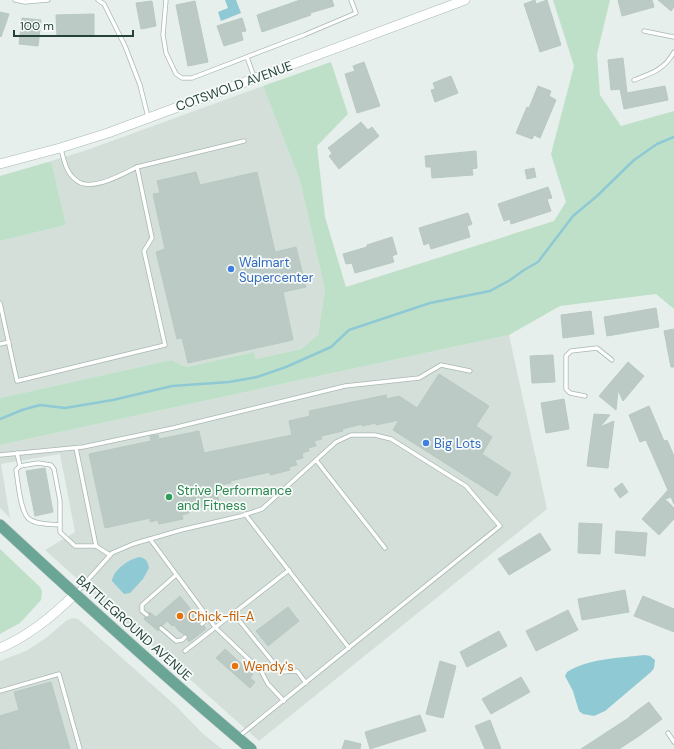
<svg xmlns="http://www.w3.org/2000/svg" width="674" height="749" viewBox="0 0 674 749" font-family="'DM Sans',sans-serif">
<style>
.built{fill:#d4dfda}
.green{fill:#bfe0c8}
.water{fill:#8ec9d4}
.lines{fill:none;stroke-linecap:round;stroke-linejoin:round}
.stream{stroke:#8ec9d4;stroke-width:2.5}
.building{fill:#bbcac4;stroke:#b8c9c2}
.service-casing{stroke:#a8b8b2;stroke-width:5}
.tertiary-casing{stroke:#a8b8b2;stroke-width:10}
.primary-casing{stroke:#c2cac8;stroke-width:12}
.service{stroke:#fff;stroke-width:3.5}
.tertiary{stroke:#fff;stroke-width:9}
.primary{stroke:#6aa596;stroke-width:11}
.shop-dot{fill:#3f7fe0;stroke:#f7fbf9;stroke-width:1.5}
.leisure-dot{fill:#2e9e5b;stroke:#f7fbf9;stroke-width:1.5}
.food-dot{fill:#e8710a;stroke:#f7fbf9;stroke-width:1.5}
.labels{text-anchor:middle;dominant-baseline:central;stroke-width:3.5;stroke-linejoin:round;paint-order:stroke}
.street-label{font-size:13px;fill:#24423a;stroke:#f7fbf9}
.shop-label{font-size:13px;fill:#366cbe;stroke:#f7fbf9;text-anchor:start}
.leisure-label{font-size:13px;fill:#27864d;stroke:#f7fbf9;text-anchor:start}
.food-label{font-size:13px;fill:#c56008;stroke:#f7fbf9;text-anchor:start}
</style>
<rect width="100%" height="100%" fill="#e6efeb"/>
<!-- built -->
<g class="built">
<polygon points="263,86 300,181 325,290 318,335 301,349 256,359 254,352 186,367 171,360 0,398 0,241 66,225 52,164 48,162 87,150"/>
<polygon points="509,335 547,509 259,741 45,550 75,532 60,454 1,464 10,518 0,508 0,445"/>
<polygon points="73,618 78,619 176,706 203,734 222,749 0,749 0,661 26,651 46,638 67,620"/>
</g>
<!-- green -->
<g class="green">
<polygon points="553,0 610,0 597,54 600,95 621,126 674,111 674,309 656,294 560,306 509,335 0,445 0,398 171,360 186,367 254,352 256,359 301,349 318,335 325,290 300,181 263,86 331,62 348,114 317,146 325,217 346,287 554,221 566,202 551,154 574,66"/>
<polygon points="48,162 52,164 66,225 0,241 0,176"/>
<polygon points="0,549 40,587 42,591 41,600 20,623 0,634"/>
</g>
<!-- water -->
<g class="water">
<polygon points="225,0 236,0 241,13 221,21 218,12 228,8"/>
<path d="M 139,557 C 146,558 148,562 149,568 L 143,579 L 130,593 L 124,594 L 113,582 L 112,581 C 114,569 128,560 139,557 Z"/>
<path d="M 645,655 L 650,656 L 655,660 L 654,668 L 651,672 L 605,711 L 594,716 L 583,714 L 579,711 L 573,691 L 565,676 L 567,672 C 590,658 619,658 645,655 Z"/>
</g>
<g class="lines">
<!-- stream -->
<polyline class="stream" points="0,419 22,410 40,405 65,408 113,400 172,386 229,382 257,377 286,367 331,347 349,330 430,303 490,291 510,280 524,270 538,262 573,216 597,196 634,160 657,144 674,137"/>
</g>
<!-- building -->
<g class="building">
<polygon points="300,0 332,0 334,6 310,13 311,15 262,32 257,15"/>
<polygon points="535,0 536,4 547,0 561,45 540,52 524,4"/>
<polygon points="618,0 652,0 654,7 622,16"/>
<polygon points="658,0 674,0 674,7 671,11"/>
<polygon points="152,1 156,26 141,29 136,3"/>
<polygon points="195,1 208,62 188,66 176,5"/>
<polygon points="0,12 9,14 1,37 0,36"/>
<polygon points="94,14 94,35 57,36 56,15"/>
<polygon points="22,18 41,20 38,46 19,44"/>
<polygon points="242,18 246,31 241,32 243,40 224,46 217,26"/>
<polygon points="623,58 627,93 665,86 668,100 624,109 620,89 611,90 608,60"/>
<polygon points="364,62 380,106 357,113 345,74 355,71 353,66"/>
<polygon points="451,76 458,93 435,102 431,90 435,89 433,83"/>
<polygon points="538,86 551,91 549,96 556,100 540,138 534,135 532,139 516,133 527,107 529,108"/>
<polygon points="361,122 368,130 372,127 379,136 339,169 329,156 332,153 328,148"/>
<polygon points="476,151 477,168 472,169 473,175 432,178 431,167 426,167 425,156"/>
<polygon points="534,168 536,177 527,179 525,170"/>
<polygon points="196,172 200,185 257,172 275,252 296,247 306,287 283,292 293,340 188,363 182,338 177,339 156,252 165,249 153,194 160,193 157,181"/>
<polygon points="548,187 552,198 547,199 551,211 511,224 510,219 504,221 498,204"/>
<polygon points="468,213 472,224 467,226 470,237 431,249 429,243 424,245 419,228"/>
<polygon points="392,237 397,254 392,256 394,262 355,273 352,263 346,264 343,254 367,247 367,245"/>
<polygon points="656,308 659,327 607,336 604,317"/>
<polygon points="591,311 594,334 563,338 561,315"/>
<polygon points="674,329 674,367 671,367 664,331"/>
<polygon points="553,355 555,382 532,383 530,356"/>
<polygon points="628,362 644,376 623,401 618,390 616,410 599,396"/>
<polygon points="439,374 489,406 476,426 492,437 482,454 511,473 497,496 393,430 399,420 376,425 376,423 362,426 362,424 342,429 343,431 321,436 322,439 314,441 316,446 308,448 309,451 302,453 303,458 295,460 297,465 289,467 290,470 270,475 270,472 230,481 231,483 216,486 219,503 189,510 189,513 182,515 183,519 159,524 158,520 150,522 150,518 105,528 89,454 151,441 150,436 158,435 159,439 199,431 204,453 292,435 289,421 310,416 309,411 386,395 387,399 399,396 417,408"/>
<polygon points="564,399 569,429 546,433 541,403"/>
<polygon points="649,406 664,441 667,440 674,456 674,504 671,497 665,499 674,508 674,519 659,535 642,519 668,490 646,440 640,442 629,415"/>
<polygon points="594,414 610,415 600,427 614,421 608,468 587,466"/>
<polygon points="45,468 53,512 35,516 26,471"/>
<polygon points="622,483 628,492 620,498 614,489"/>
<polygon points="579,523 602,524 600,554 578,553"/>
<polygon points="616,531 647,533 645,556 615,553"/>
<polygon points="540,533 551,550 509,575 498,559"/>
<polygon points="625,590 629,612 582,620 578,599"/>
<polygon points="180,596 200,621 199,626 202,627 204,626 206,629 189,642 187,639 188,637 187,634 183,634 181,632 180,632 174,625 172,626 167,621 163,625 159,626 158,631 144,619 145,617 149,617 149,612 156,617"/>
<polygon points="643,596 674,609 674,632 634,616"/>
<polygon points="288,607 299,621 268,646 256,631"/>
<polygon points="568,610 578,630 536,651 526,631"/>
<polygon points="499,631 507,646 467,667 460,652"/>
<polygon points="225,649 253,674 250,678 255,682 250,688 216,658"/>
<polygon points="440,661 456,666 443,718 426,714"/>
<polygon points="521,677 530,692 491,714 482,699"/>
<polygon points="51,682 70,749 0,749 0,716 19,710 14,692"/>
<polygon points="649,702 662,719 639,736 619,749 581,749 630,717 630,716"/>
<polygon points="420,715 426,731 370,749 365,732"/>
<polygon points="490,720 501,749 485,749 475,726"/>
<polygon points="345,740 361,744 360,749 342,749"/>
</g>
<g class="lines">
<defs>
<g id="service">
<polyline points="15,0 25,2 48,0"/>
<polyline points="98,0 104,4 125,46 140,85 148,117"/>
<polyline points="166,0 163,35 166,53 176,74 182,78 192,78 304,35 356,13 351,0"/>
<polyline points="644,31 674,37"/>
<polyline points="247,57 254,77"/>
<path d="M 634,80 C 652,73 664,70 674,52"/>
<polyline points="137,167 244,141"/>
<path d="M 0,303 L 17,381 L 165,345 L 144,251 L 152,238 L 137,167 C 123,174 90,193 76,180 C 66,173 64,160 61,149"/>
<polyline points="0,344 9,342"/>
<polyline points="585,396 570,393 566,389 566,356 571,351 597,348 612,360"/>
<polyline points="76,448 96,546 110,555"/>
<polyline points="17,453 20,466 38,463 51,465 54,469 60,501 60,532 75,546 96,546"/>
<polyline points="0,455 83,447 173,428 345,386 419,378 441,365 470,371"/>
<polyline points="316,460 385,548"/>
<path d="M 20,466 L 16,470 C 18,481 20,512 29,519 C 37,525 50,524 60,525"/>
<polyline points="245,514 349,648"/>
<polyline points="150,539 215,627 261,671 268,684 284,701"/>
<polyline points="77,592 112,553 133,544 181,530 241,516 262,509 336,442 351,435 375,435 391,439 466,486 500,526 238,737"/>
<polyline points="233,613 281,672 297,671 306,683"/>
<polyline points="147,615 142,611 142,605 176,575"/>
<polyline points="202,624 208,618"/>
<polyline points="161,628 176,641 182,640 185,637"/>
<polyline points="185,651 289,570"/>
<polyline points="0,691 59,674 80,749"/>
<polyline points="668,733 674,742"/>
</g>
<g id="tertiary">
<polyline points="0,164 60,148 108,133 465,0"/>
<path d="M 0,648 C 29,636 53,616 75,594"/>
</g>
<path id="primary" d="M 0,525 C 82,601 165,677 251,749"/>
</defs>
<!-- service casing -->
<use href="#service" class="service-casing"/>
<!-- tertiary casing -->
<use href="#tertiary" class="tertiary-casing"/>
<!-- primary casing -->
<use href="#primary" class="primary-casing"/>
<!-- service -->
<use href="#service" class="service"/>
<!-- tertiary -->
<use href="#tertiary" class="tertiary"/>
<!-- primary -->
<use href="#primary" class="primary"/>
</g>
<!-- markers -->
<g class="shop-dot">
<circle cx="231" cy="269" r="4"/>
<circle cx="426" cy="443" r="4"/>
</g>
<circle class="leisure-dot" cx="169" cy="497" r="4"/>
<g class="food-dot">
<circle cx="180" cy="616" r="4"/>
<circle cx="235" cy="666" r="4"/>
</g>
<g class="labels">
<!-- street labels -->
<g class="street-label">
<text transform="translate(234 86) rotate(-20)">COTSWOLD AVENUE</text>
<text transform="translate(134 628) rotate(42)">BATTLEGROUND AVENUE</text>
</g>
<!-- shop labels -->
<g class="shop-label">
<text x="239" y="262">Walmart<tspan x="239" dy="15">Supercenter</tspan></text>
<text x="434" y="443">Big Lots</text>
</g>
<!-- leisure labels -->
<g class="leisure-label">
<text x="177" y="490">Strive Performance<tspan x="177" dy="15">and Fitness</tspan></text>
</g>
<!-- food labels -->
<g class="food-label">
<text x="188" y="616">Chick-fil-A</text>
<text x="243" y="666">Wendy's</text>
</g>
</g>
<!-- scale -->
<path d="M14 30v6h119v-6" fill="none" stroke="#24423a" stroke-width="2"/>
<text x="20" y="30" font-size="12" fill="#24423a" stroke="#f7fbf9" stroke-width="3" paint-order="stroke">100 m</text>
</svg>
